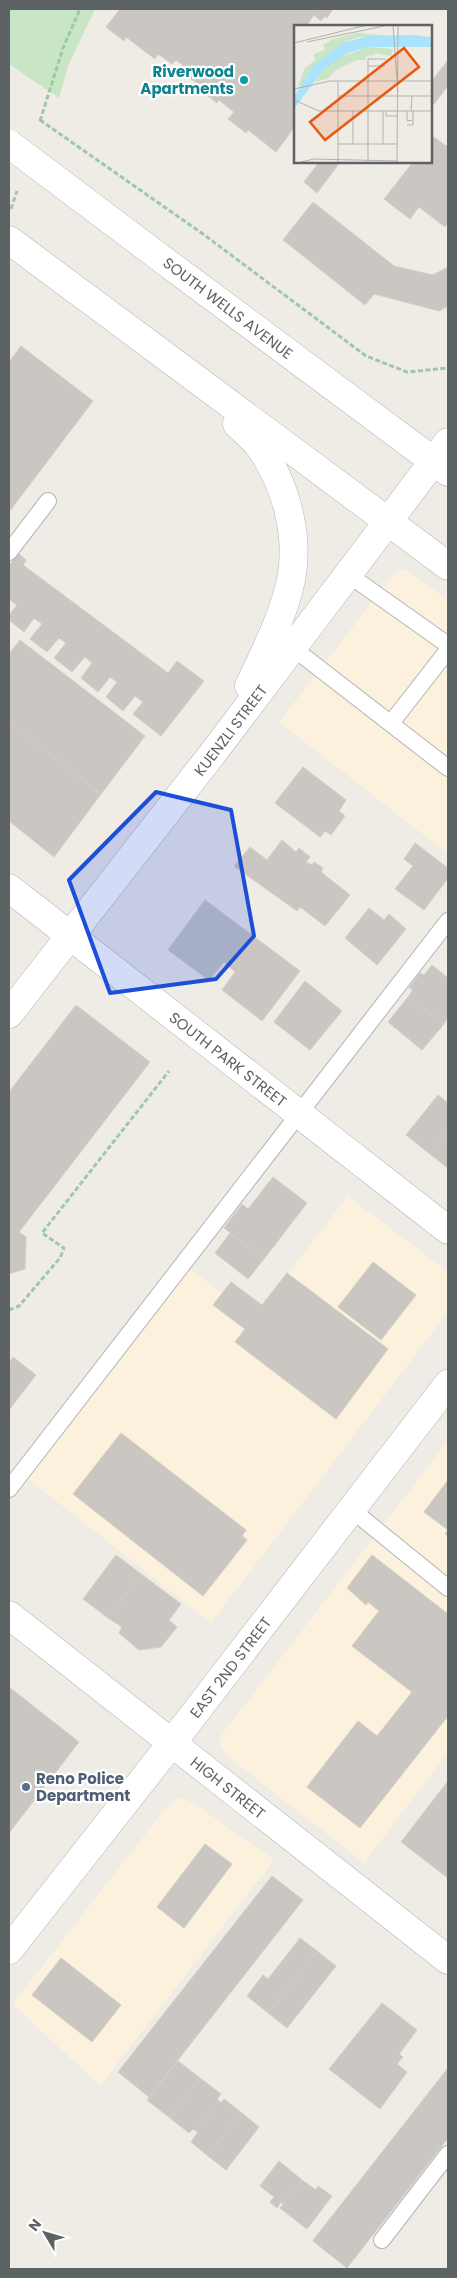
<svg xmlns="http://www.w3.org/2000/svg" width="457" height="2278" viewBox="0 0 457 2278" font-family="Poppins,sans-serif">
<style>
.commercial{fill:#fcf1dd}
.green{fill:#c8e5c4}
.building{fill:#cac7c2;stroke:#d4cdc4}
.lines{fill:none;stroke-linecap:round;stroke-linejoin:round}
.lane-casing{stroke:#b1b4b7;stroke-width:18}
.street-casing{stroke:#b1b4b7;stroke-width:29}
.secondary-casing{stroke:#b2b6ba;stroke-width:29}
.path{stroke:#9ec9a4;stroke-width:3;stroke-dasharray:5 2.5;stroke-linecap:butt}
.lane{stroke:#fff;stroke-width:16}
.street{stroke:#fff;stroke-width:28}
.secondary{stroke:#fff;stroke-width:28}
.secondary-bridge-casing{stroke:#b2b6ba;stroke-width:29;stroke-linecap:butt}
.secondary-bridge{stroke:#fff;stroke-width:28}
.marked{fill:#1d4ed8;fill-opacity:0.2;stroke:#1d4ed8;stroke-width:4;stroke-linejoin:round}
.culture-dot{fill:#0f9aa8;stroke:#fff;stroke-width:2}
.service-dot{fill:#5c6f8a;stroke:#fff;stroke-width:2}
.labels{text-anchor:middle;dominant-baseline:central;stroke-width:4.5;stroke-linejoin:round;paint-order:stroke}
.culture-label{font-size:15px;font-weight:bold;fill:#0d838f;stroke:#fff;text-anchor:end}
.street-label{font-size:15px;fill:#5d6265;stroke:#fff}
.service-label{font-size:15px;font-weight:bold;fill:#4e5e75;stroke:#fff;text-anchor:start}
.inset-road{fill:none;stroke:#b1b1ae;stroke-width:1}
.view{fill:#e8590c;fill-opacity:0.15;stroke:#e8590c;stroke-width:2.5}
.inset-edge{fill:none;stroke:#5d6265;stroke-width:2.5}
</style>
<rect width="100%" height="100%" fill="#efece6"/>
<!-- commercial -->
<g class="commercial">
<polygon points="405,570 448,600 448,854 279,722 396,571"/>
<polygon points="348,1196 448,1272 448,1312 211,1623 27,1478 190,1269 254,1318"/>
<polygon points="448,1441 448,1752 364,1863 231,1759 221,1748 220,1737"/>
<polygon points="177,1798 185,1799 195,1804 274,1860 100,2086 13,2004 161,1814"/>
</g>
<!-- green -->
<polygon class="green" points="9,9 95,9 68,66 59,98 9,64"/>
<!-- building -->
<g class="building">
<polygon points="120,9 333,9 327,18 325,16 321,21 314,15 307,25 309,26 296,26 296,125 276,152 248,130 246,133 228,119 234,112 219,100 217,103 196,87 198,84 183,73 182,75 178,73 183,65 176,60 172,64 158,54 155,59 126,37 124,41 106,27"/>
<polygon points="448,60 448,86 434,104 431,102 431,82"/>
<polygon points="434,137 446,146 448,144 448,223 445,227 419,207 410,219 384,199 414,161 431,161 431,141"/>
<polygon points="320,161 341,161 317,193 304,182"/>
<polygon points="313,202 394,266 433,275 448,267 448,306 439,311 374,294 365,305 283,240"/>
<polygon points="21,346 93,401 9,512 9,362"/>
<polygon points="18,553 26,560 23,565 168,673 177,661 204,681 161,736 133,714 143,702 135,696 123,711 106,697 117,682 110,677 98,692 81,678 92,663 85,657 72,672 54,658 66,643 59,638 47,652 30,639 42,624 34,618 24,632 9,620 9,615 17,605 9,599 9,566"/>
<polygon points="20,640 145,736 101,794 9,722 9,654"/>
<polygon points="9,722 101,794 54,857 9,821"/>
<polygon points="303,767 346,800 339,811 345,816 331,835 325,831 320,837 275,803"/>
<polygon points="282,840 296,852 299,848 310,857 306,862 312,865 314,862 323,868 321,872 350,895 325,926 300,907 297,911 234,866 250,847 267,860"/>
<polygon points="415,843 448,868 448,878 424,910 395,889 413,866 404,859"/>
<polygon points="205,900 300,971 262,1021 222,990 235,972 224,962 209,980 168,950"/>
<polygon points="369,908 384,920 389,914 406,929 377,965 345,938"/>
<polygon points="432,965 448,978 448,1016 444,1024 408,997 413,990 409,988 420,973 424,975"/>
<polygon points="305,981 342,1011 310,1050 274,1022"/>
<polygon points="408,997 444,1024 422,1050 388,1022"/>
<polygon points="76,1005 150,1062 19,1232 26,1237 25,1269 9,1274 9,1092"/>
<polygon points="438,1095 448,1103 448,1131 430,1154 406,1135"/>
<polygon points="448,1131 448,1168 430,1154"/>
<polygon points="273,1177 307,1203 264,1259 224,1228 242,1204 248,1209"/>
<polygon points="230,1233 264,1259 248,1279 215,1253"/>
<polygon points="373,1262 416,1295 381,1340 338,1307"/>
<polygon points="287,1273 388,1349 336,1419 235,1342 245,1329 213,1305 231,1282 262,1305"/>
<polygon points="13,1357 36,1375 9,1410 9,1363"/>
<polygon points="121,1433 246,1530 242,1536 247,1540 203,1596 73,1494"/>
<polygon points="448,1480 448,1537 445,1534 448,1530 424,1512"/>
<polygon points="116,1555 141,1574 108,1618 83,1599"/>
<polygon points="372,1555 448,1614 448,1716 360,1828 307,1787 358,1721 377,1736 412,1692 352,1646 379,1611 368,1602 366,1605 347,1588"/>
<polygon points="141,1574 181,1604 169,1620 177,1627 161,1647 139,1650 119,1633 122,1627 108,1618"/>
<polygon points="9,1687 79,1742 9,1833"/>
<polygon points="448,1781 448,1878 401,1842"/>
<polygon points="205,1844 232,1864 184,1928 157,1907"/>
<polygon points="272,1876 303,1900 149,2097 118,2072"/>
<polygon points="300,1938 317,1951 268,2013 247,1996 263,1975 268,1979"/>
<polygon points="317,1951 336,1966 287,2028 268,2013"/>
<polygon points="61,1958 121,2005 92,2042 32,1995"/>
<polygon points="382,2003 417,2030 399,2054 403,2057 397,2064 407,2072 380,2109 329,2069"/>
<polygon points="178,2061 200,2078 170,2118 147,2100"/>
<polygon points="448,2068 448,2138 347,2268 313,2241 314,2239"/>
<polygon points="200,2078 221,2094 217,2099 219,2101 196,2131 193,2129 189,2133 170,2118"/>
<polygon points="224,2099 242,2113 208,2156 191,2142 198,2132 196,2131 219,2101 221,2103"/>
<polygon points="242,2113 259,2127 226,2170 208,2156"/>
<polygon points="279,2161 302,2180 283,2204 281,2202 277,2208 270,2202 274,2197 260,2186"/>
<polygon points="302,2180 316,2190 318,2186 332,2196 307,2229 280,2208"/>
</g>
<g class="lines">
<defs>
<g id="lane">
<polyline points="9,552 48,501"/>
<polyline points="349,575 448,645"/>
<polyline points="293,648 448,768"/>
<polyline points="391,723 448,650"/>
<polyline points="9,1489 448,921"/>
<polyline points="352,1510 448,1588"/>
<polyline points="382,2240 448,2154"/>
</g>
<g id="street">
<path id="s1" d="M 9,888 L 448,1230"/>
<path id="s2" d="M 9,1615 L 448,1960"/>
</g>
<g id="secondary">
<polyline points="9,240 448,566"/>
<polyline points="174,268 448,472"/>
<path d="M 237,424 C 244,431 253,438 259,446 C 285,482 300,535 291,580 C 283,617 265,652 249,686"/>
<path id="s3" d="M 9,1014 L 213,753 L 448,442"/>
<path id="s4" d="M 9,1950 L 171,1744 L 448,1384"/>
</g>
</defs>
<!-- lane casing -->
<use href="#lane" class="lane-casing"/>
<!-- street casing -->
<use href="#street" class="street-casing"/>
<!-- secondary casing -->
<use href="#secondary" class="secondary-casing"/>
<!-- path -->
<g class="path">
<polyline points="40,120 203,234 366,356 407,372 448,368"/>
<polyline points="40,121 63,48 80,9"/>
<polyline points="11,209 17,191"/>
<polyline points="9,1310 19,1306 60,1258 64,1248 42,1233 169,1071"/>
</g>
<!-- lane -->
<use href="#lane" class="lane"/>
<!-- street -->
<use href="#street" class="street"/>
<!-- secondary -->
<use href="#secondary" class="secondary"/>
<defs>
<polyline id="secondary-bridge" points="9,144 174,268"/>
</defs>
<!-- secondary-bridge casing -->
<use href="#secondary-bridge" class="secondary-bridge-casing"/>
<!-- secondary-bridge -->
<use href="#secondary-bridge" class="secondary-bridge"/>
</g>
<!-- marked area -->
<path class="marked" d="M 156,792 L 231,810 L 254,936 L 216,979 L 110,993 L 69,880 Z"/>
<!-- markers -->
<circle class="culture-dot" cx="244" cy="80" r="5"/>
<circle class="service-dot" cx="26" cy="1787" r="5"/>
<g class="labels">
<!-- culture labels -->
<g class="culture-label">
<text x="234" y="71">Riverwood<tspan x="234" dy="17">Apartments</tspan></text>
</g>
<!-- street labels -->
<g class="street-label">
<text transform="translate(228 308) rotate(37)">SOUTH WELLS AVENUE</text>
<text stroke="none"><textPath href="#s3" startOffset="360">KUENZLI STREET</textPath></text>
<text stroke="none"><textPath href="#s1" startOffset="278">SOUTH PARK STREET</textPath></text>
<text stroke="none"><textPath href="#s4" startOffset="359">EAST 2ND STREET</textPath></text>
<text stroke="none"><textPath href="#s2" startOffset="279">HIGH STREET</textPath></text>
</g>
<!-- service labels -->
<g class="service-label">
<text x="36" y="1778">Reno Police<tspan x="36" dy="17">Department</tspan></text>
</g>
</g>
<!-- overview -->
<g transform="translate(294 25)">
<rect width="138" height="138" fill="#efece6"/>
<path d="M 63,8 L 97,11 L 64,12 L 48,18 L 18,42 L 8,60 L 4,61 L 11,43 L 21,35 L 20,29 L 31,25 L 29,20 L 39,14 ZM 75,22 L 99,24 L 97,31 L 80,28 L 80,30 L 72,31 L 72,35 L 63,35 L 42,45 L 33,54 L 21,57 L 30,44 L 44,33 Z" fill="#c8e5c4"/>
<path d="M 120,10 L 137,12 L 137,22 L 75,22 L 54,28 L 30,44 L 0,84 L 0,72 L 18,42 L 48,18 L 74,11 Z" fill="#aae3fb"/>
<path class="inset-road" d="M 99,0 L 104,68M 13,17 L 95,0M 0,18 L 73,0M 74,41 L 91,41M 0,64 L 36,56 L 138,56M 44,71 L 138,71M 0,75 L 25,86 L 138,86M 92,86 L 92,91 L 104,91M 113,86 L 113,96 L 119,95M 117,86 L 118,71M 113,100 L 119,100 L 119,86M 44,119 L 103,119M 59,119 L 59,86M 89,119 L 89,86M 7,137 L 20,134 L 103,136M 44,137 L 44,56M 74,137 L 74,34 L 92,34M 103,137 L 104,0"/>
<path class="view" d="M 110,23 L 125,42 L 31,115 L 16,97 Z"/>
<rect width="138" height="138" class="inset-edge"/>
</g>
<!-- border -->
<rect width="457" height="2278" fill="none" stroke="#5d6265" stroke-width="20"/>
<!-- north arrow -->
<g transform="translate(45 2233) rotate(308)" stroke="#ffffff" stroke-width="4" paint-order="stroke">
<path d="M0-4L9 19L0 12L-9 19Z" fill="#5d6265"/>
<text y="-8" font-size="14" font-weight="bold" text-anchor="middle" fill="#5d6265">N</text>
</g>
</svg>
